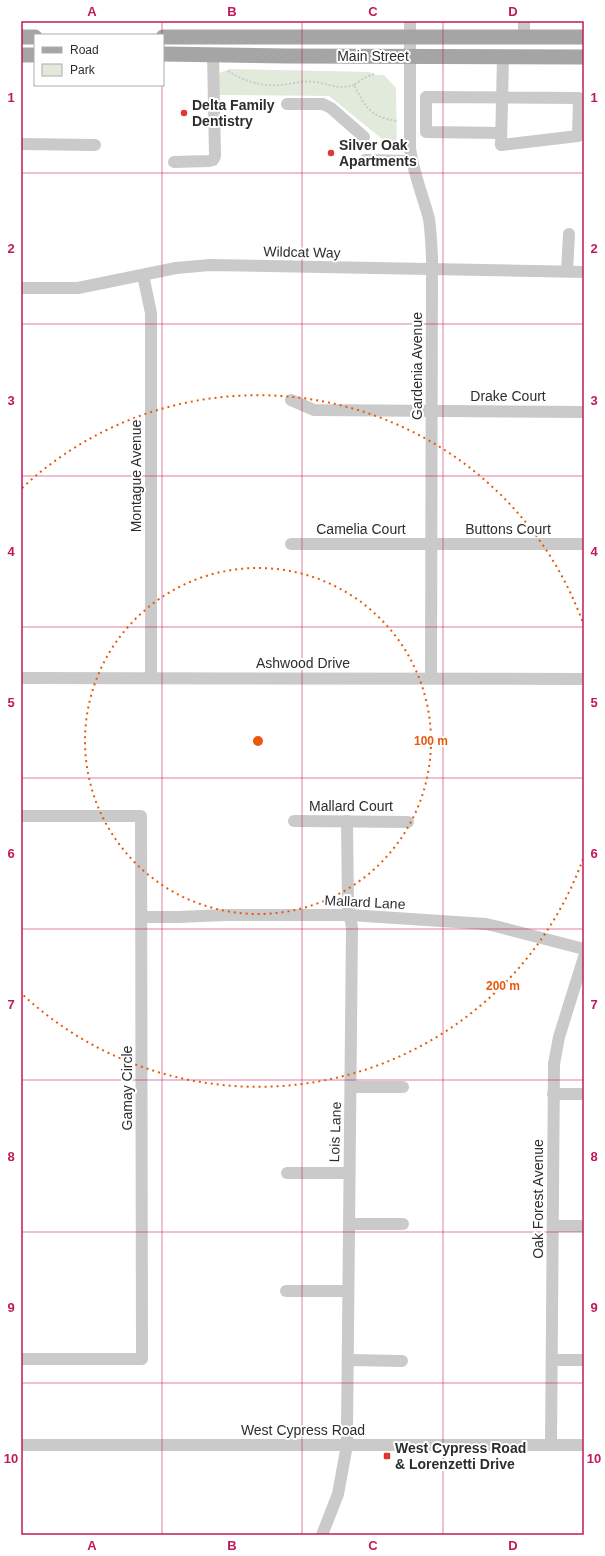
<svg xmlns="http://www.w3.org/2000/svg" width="605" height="1556" viewBox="0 0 605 1556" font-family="Helvetica,sans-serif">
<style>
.green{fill:#e2ebdb}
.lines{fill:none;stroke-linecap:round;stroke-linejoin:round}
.path{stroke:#cacaca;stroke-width:2;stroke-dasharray:2 2;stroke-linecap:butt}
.minor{stroke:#cacaca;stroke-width:12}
.major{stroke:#a5a5a5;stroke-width:15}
.grid{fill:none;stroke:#c2185b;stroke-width:1;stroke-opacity:0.55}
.ring{fill:none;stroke:#e8590c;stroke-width:2;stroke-dasharray:2 4}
.poi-dot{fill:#e43630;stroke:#fff;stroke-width:1.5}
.labels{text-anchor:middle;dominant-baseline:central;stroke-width:4;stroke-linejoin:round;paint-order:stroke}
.street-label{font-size:14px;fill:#2d2d2d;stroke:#fff}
.poi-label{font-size:14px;font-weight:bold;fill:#2d2d2d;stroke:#fff;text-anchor:start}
.centre{fill:#e8590c;stroke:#fff;stroke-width:2}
.ring-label{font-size:12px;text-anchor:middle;font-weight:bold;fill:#e8590c;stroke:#fff;stroke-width:4;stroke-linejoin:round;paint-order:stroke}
.neatline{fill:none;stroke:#c2185b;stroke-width:1.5}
.grid-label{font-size:13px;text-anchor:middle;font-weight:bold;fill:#c2185b}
</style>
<rect width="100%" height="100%" fill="#fff"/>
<!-- green -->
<polygon class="green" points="230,69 370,72 375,75 384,75 396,88 397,151 329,96 219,95 219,73"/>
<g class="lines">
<!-- path -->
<g class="path">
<path d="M 228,71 C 244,81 262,87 281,85 C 292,84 303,80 315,82 C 331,84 337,90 354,85"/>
<path d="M 374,74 L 364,78 L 354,85 C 365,107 371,118 398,121"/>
</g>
<!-- minor -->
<g class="minor">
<path d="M 410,21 L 410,148 C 413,173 423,195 429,219 C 431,231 431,244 432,256 L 431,678"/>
<polyline points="524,21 524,37"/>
<polyline points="287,104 323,104 331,108 364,137"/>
<polyline points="501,133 426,132 426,97 579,98 578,136 501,145 503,57"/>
<polyline points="21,144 95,145"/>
<polyline points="365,160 412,161"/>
<polyline points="174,162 209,161 213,160 215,156 213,54"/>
<polyline points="567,271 569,234"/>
<polyline points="143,275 151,313 151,678"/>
<polyline points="21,288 78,288 176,268 210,265 584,272"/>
<polyline points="291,400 314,410 584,412"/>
<polyline points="291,544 584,544"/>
<polyline points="21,678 584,679"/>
<polyline points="21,816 141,816 142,1359 21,1359"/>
<polyline points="294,821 408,822"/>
<polyline points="142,917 178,917 225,915 350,915 486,924 499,927 584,949"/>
<polyline points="351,1087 403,1087"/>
<polyline points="553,1094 584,1094"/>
<polyline points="287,1173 349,1173"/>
<polyline points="349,1224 403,1224"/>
<polyline points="553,1226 584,1226"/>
<polyline points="286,1291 348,1291"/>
<polyline points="348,1360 402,1361"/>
<polyline points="553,1360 584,1360"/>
<polyline points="21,1445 584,1445"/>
<polyline points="551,1445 554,1064 559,1037 584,957"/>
<polyline points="322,1535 338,1494 347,1445 347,1432 352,927 348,907 347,821"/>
</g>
<!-- major -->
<g class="major">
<polyline points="21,37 35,37"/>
<polyline points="163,37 584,37"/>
<polyline points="163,54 287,56 584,57"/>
<polyline points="21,55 35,55"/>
</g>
</g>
<!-- grid -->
<path class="grid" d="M 162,21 L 162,35M 302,21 L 302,1535M 443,21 L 443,1535M 162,85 L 162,1535M 21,173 L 584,173M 21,324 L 584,324M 21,476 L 584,476M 21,627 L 584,627M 21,778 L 584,778M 21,929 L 584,929M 21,1080 L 584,1080M 21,1232 L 584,1232M 21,1383 L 584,1383"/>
<!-- distance rings -->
<g class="ring">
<circle cx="258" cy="741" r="173"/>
<path d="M583 859A346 346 0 0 1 22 994M22 488A346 346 0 0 1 583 623"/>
</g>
<!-- markers -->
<g class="poi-dot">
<circle cx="184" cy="113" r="4"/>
<circle cx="331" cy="153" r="4"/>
<rect x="383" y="1452" width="8" height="8" rx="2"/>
</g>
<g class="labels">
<!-- street labels -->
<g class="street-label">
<text x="373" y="56">Main Street</text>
<text transform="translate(302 252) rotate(1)">Wildcat Way</text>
<text transform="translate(417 366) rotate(-90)">Gardenia Avenue</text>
<text x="508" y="396">Drake Court</text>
<text transform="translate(136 476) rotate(-90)">Montague Avenue</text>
<text x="361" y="529">Camelia Court</text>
<text x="508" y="529">Buttons Court</text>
<text x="303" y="663">Ashwood Drive</text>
<text x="351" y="806">Mallard Court</text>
<text transform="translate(365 902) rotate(3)">Mallard Lane</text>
<text transform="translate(127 1088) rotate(-90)">Gamay Circle</text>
<text transform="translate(335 1132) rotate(-88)">Lois Lane</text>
<text transform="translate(538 1199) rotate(-90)">Oak Forest Avenue</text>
<text x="303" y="1430">West Cypress Road</text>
</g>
<!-- poi labels -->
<g class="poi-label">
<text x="192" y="105">Delta Family<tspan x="192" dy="16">Dentistry</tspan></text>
<text x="339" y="145">Silver Oak<tspan x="339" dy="16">Apartments</tspan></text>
<text x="395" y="1448">West Cypress Road<tspan x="395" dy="16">&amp; Lorenzetti Drive</tspan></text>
</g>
</g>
<circle cx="258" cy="741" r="6" class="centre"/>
<g class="ring-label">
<text x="431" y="745">100 m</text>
<text x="503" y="990">200 m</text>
</g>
<!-- border -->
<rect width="605" height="1556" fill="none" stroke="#ffffff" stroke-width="44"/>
<!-- legend -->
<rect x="34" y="34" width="130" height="52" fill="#ffffff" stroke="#ababab"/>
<rect x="42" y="47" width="20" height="6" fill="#a5a5a5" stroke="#ababab"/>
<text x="70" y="54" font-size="12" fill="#2d2d2d">Road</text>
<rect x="42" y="64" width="20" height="12" fill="#e2ebdb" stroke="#ababab"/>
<text x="70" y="74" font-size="12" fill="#2d2d2d">Park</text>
<rect x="22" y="22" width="561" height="1512" class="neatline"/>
<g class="grid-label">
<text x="92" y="16">A</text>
<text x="232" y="16">B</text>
<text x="373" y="16">C</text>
<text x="513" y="16">D</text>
<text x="11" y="102">1</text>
<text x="594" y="102">1</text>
<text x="11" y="253">2</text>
<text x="594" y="253">2</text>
<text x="11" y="405">3</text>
<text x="594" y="405">3</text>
<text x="11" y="556">4</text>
<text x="594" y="556">4</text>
<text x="11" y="707">5</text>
<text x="594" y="707">5</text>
<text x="11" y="858">6</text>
<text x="594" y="858">6</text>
<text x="11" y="1009">7</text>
<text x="594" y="1009">7</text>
<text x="11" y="1161">8</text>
<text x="594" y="1161">8</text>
<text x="11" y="1312">9</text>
<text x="594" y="1312">9</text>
<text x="11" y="1463">10</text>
<text x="594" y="1463">10</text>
<text x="92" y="1550">A</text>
<text x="232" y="1550">B</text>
<text x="373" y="1550">C</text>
<text x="513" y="1550">D</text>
</g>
</svg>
